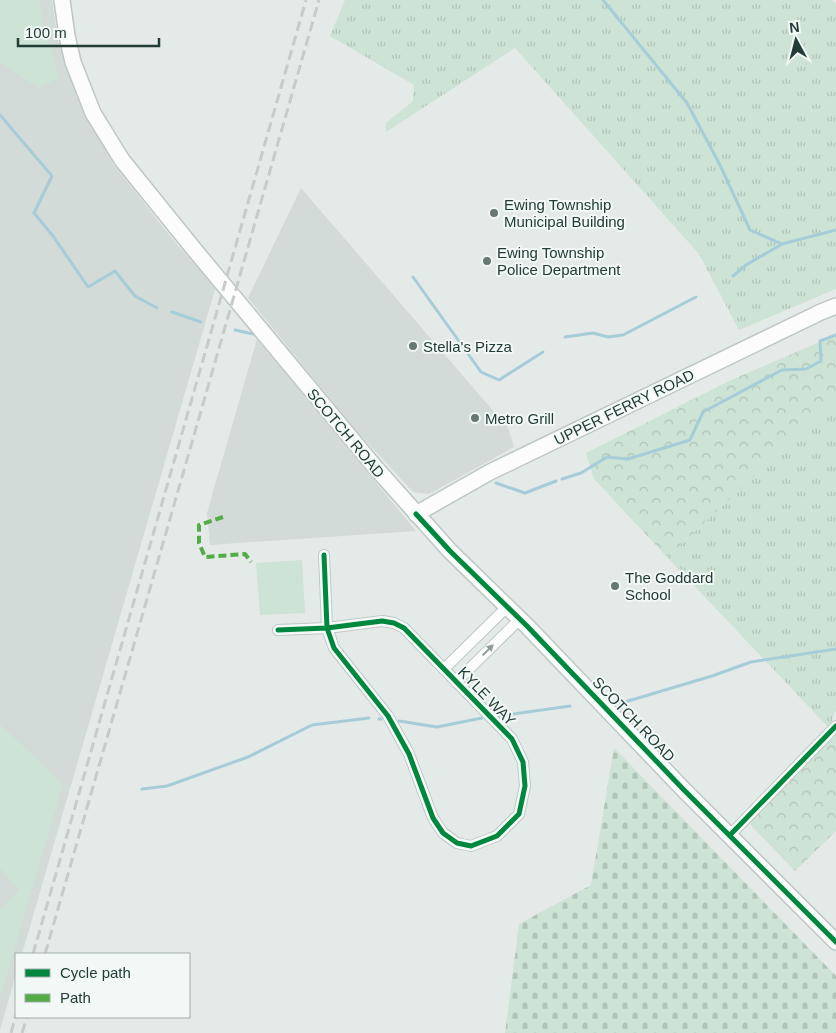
<svg xmlns="http://www.w3.org/2000/svg" width="836" height="1033" viewBox="0 0 836 1033" font-family="Arial,sans-serif">
<style>
.built{fill:#d2dbd7}
.grass{fill:#cde3d5}
.forest{fill:url(#forest-crowns)}
.cemetery{fill:url(#cemetery-stones)}
.park{fill:url(#park-tufts)}
.lines{fill:none;stroke-linecap:round;stroke-linejoin:round}
.stream{stroke:#a6cdd7;stroke-width:3}
.minor-casing{stroke:#c1c7c4;stroke-width:12}
.secondary-casing{stroke:#bfc7c4;stroke-width:18}
.minor{stroke:#fbfcfb;stroke-width:10}
.secondary{stroke:#fbfcfb;stroke-width:15}
.rail{stroke:#c7cbca;stroke-width:3;stroke-dasharray:10 5;stroke-linecap:butt}
.quiet{stroke:#53ac45;stroke-width:4;stroke-dasharray:8 4;stroke-linecap:butt}
.cycleway-casing{stroke:#f2f8f6;stroke-width:8}
.cycleway{stroke:#00873e;stroke-width:5}
.oneway{fill:#8e9c99}
.poi-dot{fill:#667975;stroke:#f2f8f6;stroke-width:2}
.labels{text-anchor:middle;dominant-baseline:central;stroke-width:4;stroke-linejoin:round;paint-order:stroke}
.poi-label{font-size:15px;fill:#223c37;stroke:#f2f8f6;text-anchor:start}
.street-label{font-size:15px;fill:#223c37;stroke:#f2f8f6}
</style>
<defs>
<pattern id="forest-crowns" width="20" height="18" patternUnits="userSpaceOnUse" patternTransform="scale(1.25)"><rect width="20" height="18" fill="#cde3d5"/><path d="M2 6a3 3 0 1 1 6 0M12 15a3 3 0 1 1 6 0" fill="none" stroke="#b0c4b7"/></pattern>
<pattern id="cemetery-stones" width="16" height="16" patternUnits="userSpaceOnUse" patternTransform="scale(1.25)"><rect width="16" height="16" fill="#cde3d5"/><path d="M2 7V4a2 2 0 0 1 4 0v3zM10 15v-3a2 2 0 0 1 4 0v3z" fill="#b0c4b7"/></pattern>
<pattern id="park-tufts" width="24" height="20" patternUnits="userSpaceOnUse" patternTransform="scale(1.25)"><rect width="24" height="20" fill="#cde3d5"/><path d="M3 7l-1-3M5 7V3M7 7l1-3M15 17l-1-3M17 17v-4M19 17l1-3" fill="none" stroke="#b0c4b7"/></pattern>
</defs>
<rect width="100%" height="100%" fill="#e4eae7"/>
<!-- built -->
<g class="built">
<polygon points="0,0 52,0 58,41 82,106 113,164 178,246 216,286 22,954 16,954 16,974 0,1030"/>
<polygon points="301,188 508,428 514,447 429,494 413,492 354,428 248,298"/>
<polygon points="257,339 416,531 210,545 207,513"/>
</g>
<!-- grass -->
<g class="grass">
<polygon points="0,0 40,0 42,18 59,78 38,88 3,64 0,64"/>
<polygon points="302,560 305,613 260,615 256,563"/>
<polygon points="0,724 63,784 0,998 0,909 19,890 0,868"/>
</g>
<!-- forest -->
<g class="forest">
<polygon points="836,335 836,401 667,557 594,479 586,453 729,381"/>
<polygon points="829,728 836,735 836,831 795,871 741,815"/>
</g>
<!-- cemetery -->
<polygon class="cemetery" points="614,748 836,976 836,1033 505,1033 519,924 591,885"/>
<!-- park -->
<g class="park">
<polygon points="345,0 833,0 836,4 836,289 739,330 699,254 515,48 386,132 386,123 413,101 414,85 330,36"/>
<polygon points="836,401 836,710 829,728 667,557"/>
</g>
<g class="lines">
<!-- stream -->
<g class="stream">
<polyline points="603,0 687,103 720,165 750,230 782,244 836,230"/>
<polyline points="0,115 52,176 34,213 53,236 88,287 115,271 135,296 157,308"/>
<polyline points="733,276 746,265 782,244"/>
<polyline points="413,277 481,372 499,380 543,352"/>
<polyline points="172,312 201,322"/>
<polyline points="235,330 253,334"/>
<polyline points="565,337 593,333 608,337 623,335 696,297"/>
<polyline points="562,479 581,473 607,457 628,459 690,440 703,412 782,370 806,369 821,361 820,341 836,335"/>
<polyline points="496,483 525,493 556,481"/>
<polyline points="618,704 712,676 751,662 836,649"/>
<polyline points="500,716 570,706"/>
<polyline points="379,719 381,719"/>
<polyline points="399,721 437,727 482,718"/>
<polyline points="142,789 167,786 248,757 312,725 369,718"/>
</g>
<defs>
<g id="minor">
<polyline points="278,630 327,628 382,621 394,623 404,628 512,739 523,762 525,786 519,814 497,836 471,846 457,843 443,833 433,818 409,754 388,716 334,648 327,628 324,555"/>
<polyline points="444,669 507,607"/>
<polyline points="456,682 520,619"/>
<polyline points="730,835 836,726"/>
</g>
<g id="secondary">
<polyline points="62,0 67,36 73,62 93,113 122,160 193,248 375,467 450,551 527,626 683,789 836,942"/>
<polyline points="416,514 490,472 821,312 836,306"/>
</g>
</defs>
<!-- minor casing -->
<use href="#minor" class="minor-casing"/>
<!-- secondary casing -->
<use href="#secondary" class="secondary-casing"/>
<!-- minor -->
<use href="#minor" class="minor"/>
<!-- secondary -->
<use href="#secondary" class="secondary"/>
<!-- rail -->
<g class="rail">
<polyline points="33,954 306,0"/>
<polyline points="45,954 319,0"/>
<polyline points="11,1033 16,1014"/>
<polyline points="22,1033 27,1017"/>
</g>
<!-- quiet -->
<polyline class="quiet" points="223,517 199,525 199,543 205,557 245,554 251,562"/>
<defs>
<g id="cycleway">
<polyline points="416,514 450,551 527,626 683,789 836,942"/>
<polyline points="278,630 327,628 382,621 394,623 404,628 512,739 523,762 525,786 519,814 497,836 471,846 457,843 443,833 433,818 409,754 388,716 334,648 327,628 324,555"/>
<polyline points="730,835 836,726"/>
</g>
</defs>
<!-- cycleway casing -->
<use href="#cycleway" class="cycleway-casing"/>
<!-- cycleway -->
<use href="#cycleway" class="cycleway"/>
</g>
<!-- one-way arrows -->
<defs><path id="oneway-solid" d="M-6-.8H1V-3.2L6.5 0L1 3.2V.8H-6Z" transform="scale(1.25)"/></defs>
<use class="oneway" href="#oneway-solid" transform="translate(488 650) rotate(-45)"/>
<!-- markers -->
<g class="poi-dot">
<circle cx="494" cy="213" r="5"/>
<circle cx="487" cy="261" r="5"/>
<circle cx="413" cy="346" r="5"/>
<circle cx="475" cy="418" r="5"/>
<circle cx="615" cy="586" r="5"/>
</g>
<g class="labels">
<!-- poi labels -->
<g class="poi-label">
<text x="504" y="204">Ewing Township<tspan x="504" dy="17">Municipal Building</tspan></text>
<text x="497" y="252">Ewing Township<tspan x="497" dy="17">Police Department</tspan></text>
<text x="423" y="346">Stella's Pizza</text>
<text x="485" y="418">Metro Grill</text>
<text x="625" y="577">The Goddard<tspan x="625" dy="17">School</tspan></text>
</g>
<!-- street labels -->
<g class="street-label">
<text transform="translate(624 407) rotate(-26)">UPPER FERRY ROAD</text>
<text transform="translate(346 433) rotate(50)">SCOTCH ROAD</text>
<text transform="translate(487 696) rotate(46)">KYLE WAY</text>
<text transform="translate(634 719) rotate(46)">SCOTCH ROAD</text>
</g>
</g>
<!-- legend -->
<rect x="15" y="953" width="175" height="65" fill="#f2f8f6" stroke="#9fadaa"/>
<rect x="25" y="969" width="25" height="8" fill="#00873e" stroke="#9fadaa"/>
<text x="60" y="978" font-size="15" fill="#223c37">Cycle path</text>
<rect x="25" y="994" width="25" height="8" fill="#53ac45" stroke="#9fadaa"/>
<text x="60" y="1003" font-size="15" fill="#223c37">Path</text>
<!-- north arrow -->
<g transform="translate(796 40) rotate(353)" stroke="#f2f8f6" stroke-width="4" paint-order="stroke">
<path d="M0-4L9 19L0 12L-9 19Z" fill="#223c37"/>
<text y="-8" font-size="14" font-weight="bold" text-anchor="middle" fill="#223c37">N</text>
</g>
<!-- scale -->
<path d="M18 38v8h141v-8" fill="none" stroke="#223c37" stroke-width="2.5"/>
<text x="25" y="38" font-size="15" fill="#223c37" stroke="#f2f8f6" stroke-width="4" paint-order="stroke">100 m</text>
</svg>
